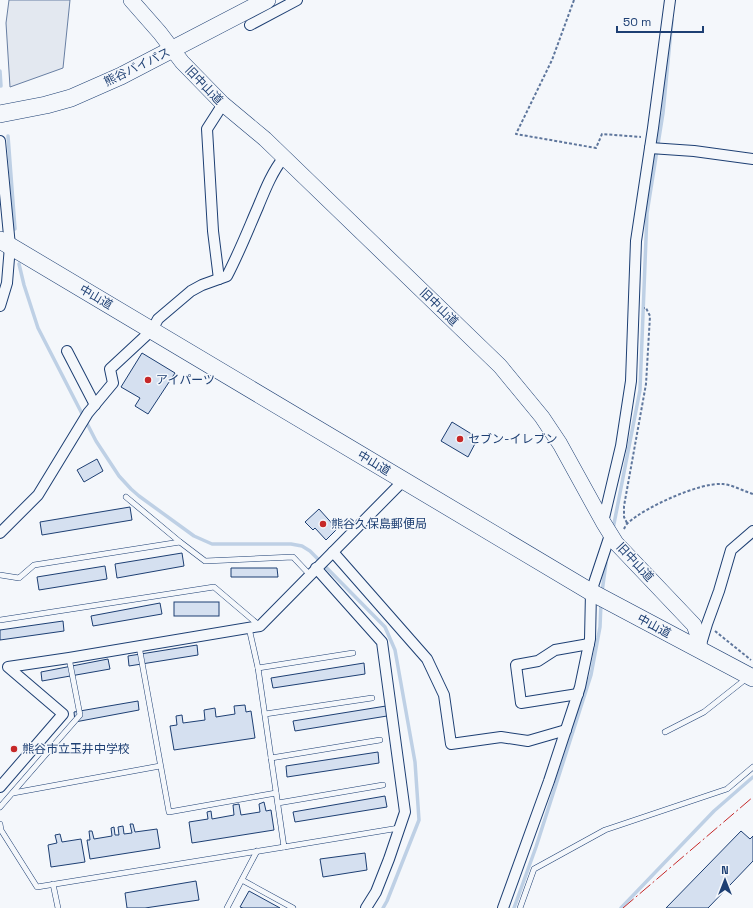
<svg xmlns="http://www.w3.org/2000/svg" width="753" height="908" viewBox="0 0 753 908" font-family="'Space Grotesk','Noto Sans JP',sans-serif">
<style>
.parking{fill:#e3e8f0;stroke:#687fa3}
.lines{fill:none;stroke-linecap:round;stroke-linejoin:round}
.stream{stroke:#bed0e5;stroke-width:3.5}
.building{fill:#d5e0f0;stroke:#1d3f73}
.service-casing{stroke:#1d3f73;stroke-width:6}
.minor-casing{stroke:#1d3f73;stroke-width:12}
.secondary-casing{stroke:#1d3f73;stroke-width:16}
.trunk-casing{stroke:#1d3f73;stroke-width:18}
.path{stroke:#5e769c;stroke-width:2;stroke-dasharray:3 2;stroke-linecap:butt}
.service{stroke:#f4f7fb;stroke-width:5}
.minor{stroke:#f4f7fb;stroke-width:10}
.secondary{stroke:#f4f7fb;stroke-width:15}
.trunk{stroke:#f4f7fb;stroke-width:17}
.power{stroke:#c62828;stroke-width:1;stroke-dasharray:14 3 2 3;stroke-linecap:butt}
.poi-dot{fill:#c62828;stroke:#f4f7fb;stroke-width:1.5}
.labels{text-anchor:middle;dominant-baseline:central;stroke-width:3;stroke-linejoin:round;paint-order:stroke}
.street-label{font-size:12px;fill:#1d3f73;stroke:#f4f7fb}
.poi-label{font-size:12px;fill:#1d3f73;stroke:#f4f7fb;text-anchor:start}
</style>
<rect width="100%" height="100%" fill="#f4f7fb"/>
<!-- parking -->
<polygon class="parking" points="9,0 70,0 63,68 10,87 6,23"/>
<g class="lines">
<!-- stream -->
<g class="stream">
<polyline points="0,71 1,86"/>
<polyline points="8,136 15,229"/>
<polyline points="19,264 24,285 38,328 96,441 119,476 131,489 139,496 194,536 212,544 291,544 302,546 310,551 385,627 395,650 415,762 419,820 387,901 383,908"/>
<polyline points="613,529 640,390 647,213 663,113 672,20"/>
<polyline points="602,592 606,563"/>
<polyline points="514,908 536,847 591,675 600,627 601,603"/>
<polyline points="621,908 714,811 753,777"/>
</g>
</g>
<!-- building -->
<g class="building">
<polygon points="142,353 175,373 148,414 135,406 140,398 121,387"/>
<polygon points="452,422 478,438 468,457 441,441"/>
<polygon points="97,459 103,471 84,482 77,470"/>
<polygon points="130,507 132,520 42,535 40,522"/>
<polygon points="319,509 337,529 326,540 315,528 313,530 305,522"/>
<polygon points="182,553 184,566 117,578 115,564"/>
<polygon points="105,566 107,579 39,590 37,577"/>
<polygon points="231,568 277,568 278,577 231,577"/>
<rect x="174" y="602" width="45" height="14"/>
<polygon points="160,603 162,614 93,626 91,616"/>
<polygon points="63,621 64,631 0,640 0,630"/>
<polygon points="197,645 198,655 129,666 128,656"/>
<polygon points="108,659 110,669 42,681 41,672"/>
<polygon points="364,663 365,674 273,688 271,678"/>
<polygon points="138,701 139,710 75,722 74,712"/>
<polygon points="245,705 246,712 251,711 255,738 174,750 170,726 177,725 176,716 182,715 183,723 205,720 204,710 215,708 216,717 235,714 234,706"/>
<polygon points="386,706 387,716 295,731 293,721"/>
<polygon points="378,752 379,763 287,777 286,766"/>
<polygon points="385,796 387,807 295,822 293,812"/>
<polygon points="264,802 266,811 271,810 274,830 192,843 189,822 208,819 207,812 211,811 212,819 234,815 233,805 239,804 241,815 260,812 259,804"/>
<polygon points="130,824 133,824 135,832 157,829 160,848 90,859 87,840 90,840 89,831 92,831 94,839 112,836 111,828 114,827 115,835 119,835 118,827 123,826 124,834 132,833"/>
<polygon points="741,831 750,839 753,836 753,861 708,908 666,908"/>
<polygon points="60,834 62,842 81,839 85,862 51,867 48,845 57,843 55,835"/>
<polygon points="365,853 367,870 323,877 320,859"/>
<polygon points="196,881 199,900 145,908 127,908 125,893"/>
<polygon points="249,891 280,908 243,908 240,907"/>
</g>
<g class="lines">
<defs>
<g id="service">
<polyline points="126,497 180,542"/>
<polyline points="0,575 19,578 34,565 180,542 205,561 293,557 310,575"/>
<polyline points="0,620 214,587 260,626"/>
<polyline points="249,628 258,668 284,847 399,828"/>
<polyline points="139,646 169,812 276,793"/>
<polyline points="258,668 353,653"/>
<polyline points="265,714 372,698"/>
<polyline points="665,732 704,712 747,678"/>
<polyline points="271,758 380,740"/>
<polyline points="13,793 160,766"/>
<polyline points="278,803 383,785"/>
<polyline points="0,807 80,715 69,658"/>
<polyline points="0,824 1,830 37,887 284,847"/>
<polyline points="242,880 293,908"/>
<polyline points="53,884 58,908"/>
<polyline points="227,908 257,851"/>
<polyline points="520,908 534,869 605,830 727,789 753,767"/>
</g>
<g id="minor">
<polyline points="250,25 297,0"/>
<polyline points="0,141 10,246 7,283 0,306"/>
<polyline points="650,148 694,151 753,159"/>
<polyline points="219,279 213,231 207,129 223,104"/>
<polyline points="67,351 95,405"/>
<polyline points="603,522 621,446 631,381 636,241 653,128 670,0"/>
<path d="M 0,533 L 38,495 L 88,413 L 113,383 L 110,369 L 152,330 L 158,319 L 191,291 L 202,285 L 227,276 C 239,253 248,230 258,207 C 265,190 272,172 284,157"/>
<polyline points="333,552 427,659 444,695 451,744 501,737 528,741 566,730"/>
<polyline points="316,568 382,642 405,812 389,859 376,892 366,908"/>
<polyline points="701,644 707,624 719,591 731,550 753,531"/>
<polyline points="578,694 521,703 516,665 538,661 555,650 589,644"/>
<polyline points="0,787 63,714 8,667 69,658 260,626 403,481"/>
<polyline points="503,908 549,781 580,687 590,639 591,592 610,535"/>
</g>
<polyline id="secondary" points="131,0 160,33 182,62 223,104 265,139 500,366 542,417 560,444 603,522 616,543 694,625 698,636 700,650"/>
<g id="trunk">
<polyline points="0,114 46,105 71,98 121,76 267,0"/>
<polyline points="0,240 591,592 753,678"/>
</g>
</defs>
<!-- service casing -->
<use href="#service" class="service-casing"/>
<!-- minor casing -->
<use href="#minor" class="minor-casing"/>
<!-- secondary casing -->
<use href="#secondary" class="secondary-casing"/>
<!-- trunk casing -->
<use href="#trunk" class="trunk-casing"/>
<!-- path -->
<g class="path">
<polyline points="574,0 552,60 516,134 596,148 602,134 641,137"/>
<polyline points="627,523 624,517 624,506 646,384 650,316 646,308 644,308"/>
<path d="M 624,529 C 625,527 626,524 629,522 C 646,507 700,482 723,484 C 733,485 743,491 753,494"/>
<polyline points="715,631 751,660"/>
</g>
<!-- service -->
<use href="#service" class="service"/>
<!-- minor -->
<use href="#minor" class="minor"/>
<!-- secondary -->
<use href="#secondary" class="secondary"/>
<!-- trunk -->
<use href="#trunk" class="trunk"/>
<!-- power -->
<polyline class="power" points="623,908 753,797"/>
</g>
<!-- markers -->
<g class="poi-dot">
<circle cx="148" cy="380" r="4"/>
<circle cx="460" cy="439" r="4"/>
<circle cx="323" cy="524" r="4"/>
<circle cx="14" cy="749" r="4"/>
</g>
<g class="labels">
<!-- street labels -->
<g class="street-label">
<text transform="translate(137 67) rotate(-26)">熊谷バイパス</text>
<text transform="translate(204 85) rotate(46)">旧中山道</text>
<text transform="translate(96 297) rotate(30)">中山道</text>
<text transform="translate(439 307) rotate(44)">旧中山道</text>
<text transform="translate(374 463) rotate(31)">中山道</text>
<text transform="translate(635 562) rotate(47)">旧中山道</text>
<text transform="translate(654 626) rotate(28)">中山道</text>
</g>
<!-- poi labels -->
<g class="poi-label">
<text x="156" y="380">アイパーツ</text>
<text x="468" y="439">セブン-イレブン</text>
<text x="331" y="524">熊谷久保島郵便局</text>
<text x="22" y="749">熊谷市立玉井中学校</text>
</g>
</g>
<!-- north arrow -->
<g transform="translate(725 880)" stroke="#f4f7fb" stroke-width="3" paint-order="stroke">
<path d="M0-3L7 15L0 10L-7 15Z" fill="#1d3f73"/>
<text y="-6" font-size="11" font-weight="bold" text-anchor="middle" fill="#1d3f73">N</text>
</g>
<!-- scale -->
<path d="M617 26v6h86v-6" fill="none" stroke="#1d3f73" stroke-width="2"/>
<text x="623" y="26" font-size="12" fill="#1d3f73" stroke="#f4f7fb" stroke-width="3" paint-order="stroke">50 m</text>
</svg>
